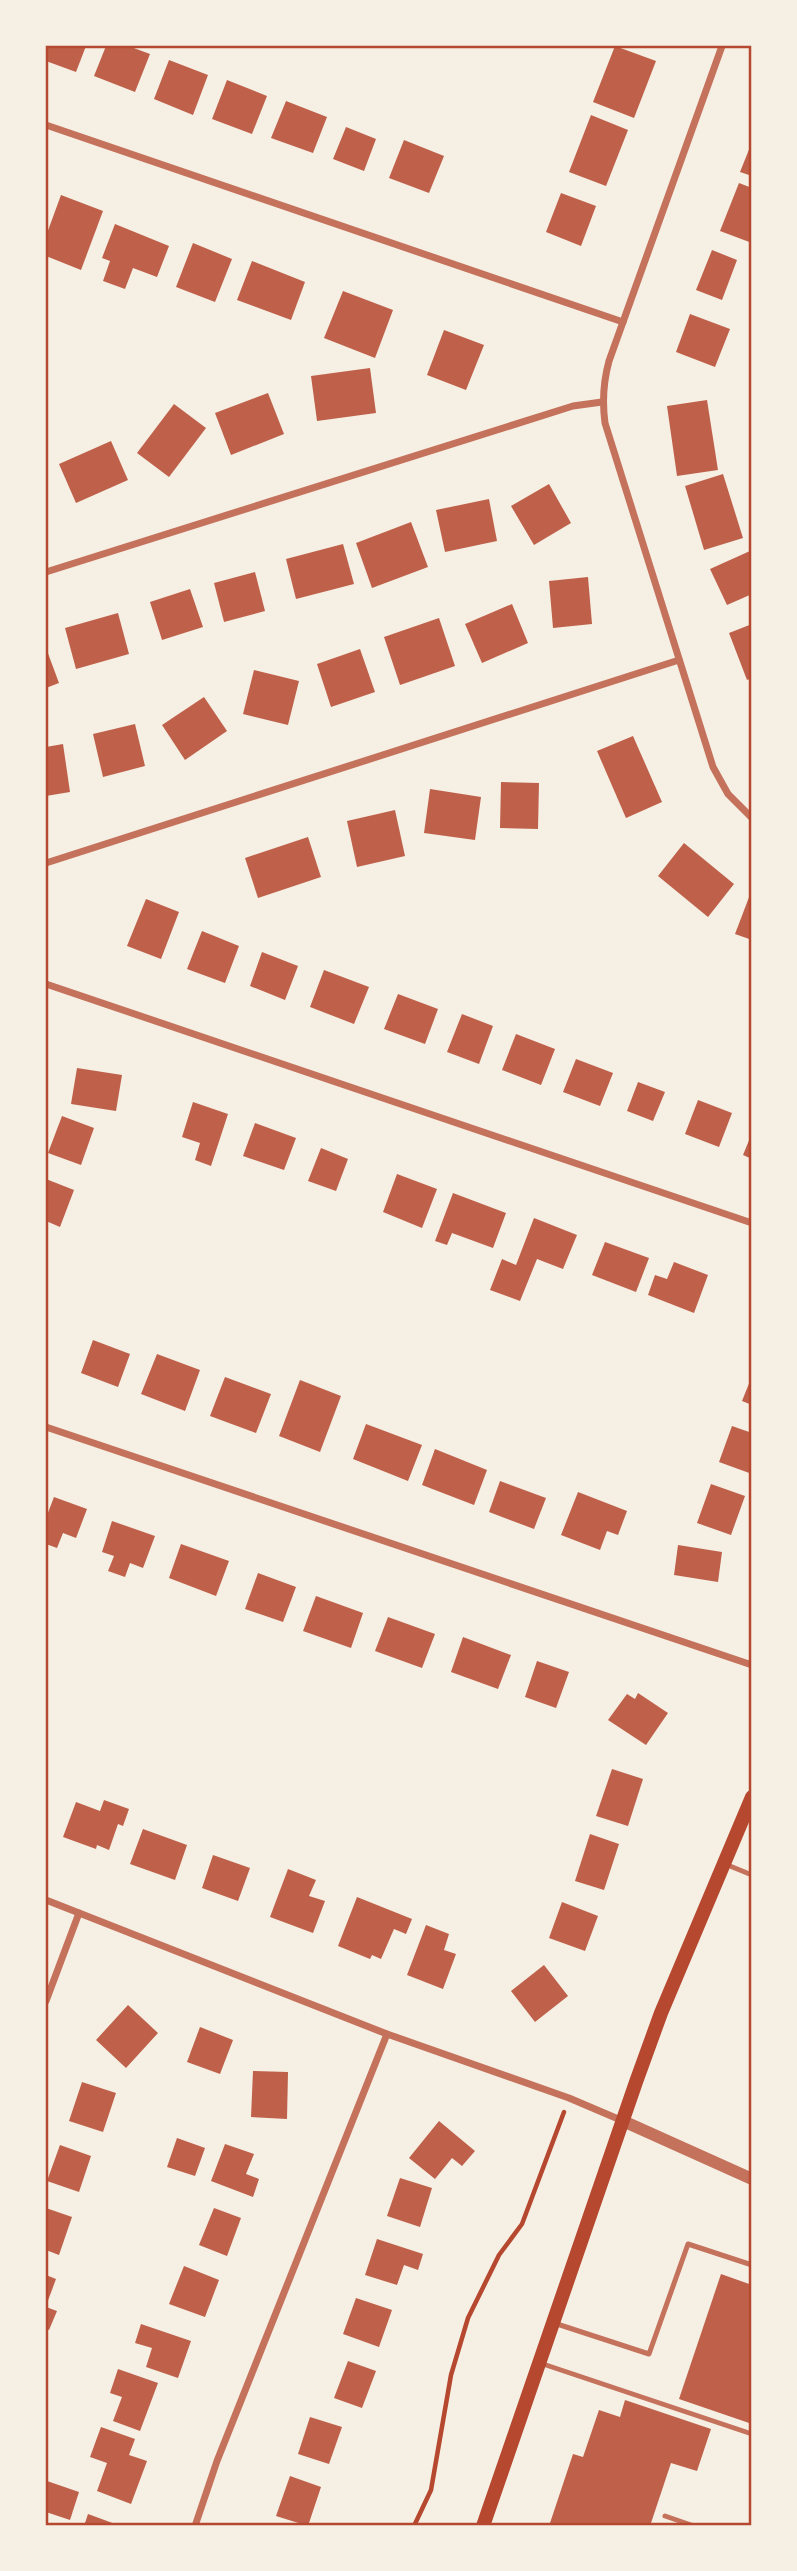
<svg xmlns="http://www.w3.org/2000/svg" width="797" height="2571" viewBox="0 0 797 2571" font-family="'Source Serif 4',serif">
<style>
.building{fill:#bf614a}
.lines{fill:none;stroke-linecap:round;stroke-linejoin:round}
.path{stroke:#b5482f;stroke-width:4.5}
.service{stroke:#c5725c;stroke-width:5}
.minor{stroke:#c5725c;stroke-width:7}
.tertiary{stroke:#c5725c;stroke-width:12}
.secondary{stroke:#b5482f;stroke-width:14}
.neatline{fill:none;stroke:#b5482f;stroke-width:2.5}
</style>
<rect width="100%" height="100%" fill="#f6efe4"/>
<!-- building -->
<g class="building">
<polygon points="46,46 86,46 76,72 46,61"/>
<polygon points="106,46 132,46 131,47 150,54 135,92 94,76"/>
<polygon points="615,46 656,61 634,118 593,102"/>
<polygon points="169,60 208,75 193,115 154,99"/>
<polygon points="227,80 267,96 252,134 212,119"/>
<polygon points="286,101 327,117 313,153 271,138"/>
<polygon points="591,115 628,130 606,186 569,172"/>
<polygon points="346,127 376,139 364,171 333,159"/>
<polygon points="404,140 444,156 429,193 389,178"/>
<polygon points="752,142 752,176 740,172"/>
<polygon points="739,183 752,188 752,243 720,231"/>
<polygon points="561,193 596,206 581,246 546,232"/>
<polygon points="61,195 103,211 81,270 46,256 46,236"/>
<polygon points="115,224 169,246 157,277 133,268 125,289 103,281 110,261 102,258"/>
<polygon points="193,243 232,259 215,302 176,287"/>
<polygon points="712,250 737,260 722,300 696,290"/>
<polygon points="252,261 305,282 291,320 237,300"/>
<polygon points="343,291 393,310 375,358 324,338"/>
<polygon points="690,314 730,329 715,367 676,352"/>
<polygon points="444,330 484,345 466,390 427,375"/>
<polygon points="370,368 376,413 317,421 311,376"/>
<polygon points="268,393 284,434 231,455 215,413"/>
<polygon points="707,400 718,470 677,476 667,406"/>
<polygon points="174,404 206,428 169,477 137,453"/>
<polygon points="111,441 128,480 76,503 59,464"/>
<polygon points="723,474 743,538 704,550 685,486"/>
<polygon points="549,484 571,523 534,545 511,506"/>
<polygon points="489,499 497,541 445,552 436,510"/>
<polygon points="411,522 428,567 372,588 356,543"/>
<polygon points="343,544 354,584 296,599 286,559"/>
<polygon points="750,551 752,594 727,605 710,569"/>
<polygon points="255,572 265,611 224,622 214,583"/>
<polygon points="588,577 592,624 553,628 549,581"/>
<polygon points="190,589 203,627 162,640 150,602"/>
<polygon points="512,604 528,643 482,663 465,624"/>
<polygon points="118,613 129,654 76,669 65,628"/>
<polygon points="439,618 455,666 400,685 384,637"/>
<polygon points="752,624 752,678 747,680 729,633"/>
<polygon points="46,648 59,683 46,688"/>
<polygon points="360,649 375,692 331,707 317,664"/>
<polygon points="254,670 299,681 288,725 243,714"/>
<polygon points="204,697 227,731 185,760 162,725"/>
<polygon points="135,724 145,766 103,777 93,734"/>
<polygon points="633,736 662,802 626,818 597,751"/>
<polygon points="63,744 70,792 46,796 46,747"/>
<polygon points="501,782 539,783 538,829 500,828"/>
<polygon points="430,789 481,797 475,840 424,833"/>
<polygon points="395,810 405,856 357,867 347,821"/>
<polygon points="308,837 321,877 258,898 245,858"/>
<polygon points="684,843 734,884 708,917 658,876"/>
<polygon points="751,892 752,892 752,940 735,934"/>
<polygon points="146,899 179,912 161,959 127,946"/>
<polygon points="202,931 239,946 225,983 187,969"/>
<polygon points="262,952 298,966 285,1000 250,986"/>
<polygon points="324,970 369,987 354,1024 310,1007"/>
<polygon points="398,994 438,1009 425,1044 384,1029"/>
<polygon points="462,1014 493,1026 479,1064 447,1052"/>
<polygon points="516,1034 555,1049 541,1085 502,1070"/>
<polygon points="576,1059 613,1073 600,1106 563,1092"/>
<polygon points="77,1068 122,1075 116,1111 71,1104"/>
<polygon points="638,1082 665,1092 653,1121 627,1111"/>
<polygon points="698,1100 732,1113 719,1147 685,1134"/>
<polygon points="193,1102 228,1114 211,1166 195,1160 200,1143 182,1137"/>
<polygon points="62,1116 94,1128 81,1165 48,1153"/>
<polygon points="255,1123 296,1138 284,1170 243,1156"/>
<polygon points="752,1133 752,1159 743,1155"/>
<polygon points="321,1148 348,1159 336,1191 308,1181"/>
<polygon points="397,1174 437,1189 422,1228 383,1212"/>
<polygon points="46,1179 74,1190 60,1227 46,1221"/>
<polygon points="453,1193 506,1213 493,1248 452,1233 447,1245 435,1241"/>
<polygon points="534,1218 577,1235 563,1269 537,1259 520,1301 490,1290 502,1259 516,1265"/>
<polygon points="605,1242 649,1258 636,1292 592,1275"/>
<polygon points="674,1262 708,1275 694,1313 648,1295 655,1275 667,1279"/>
<polygon points="93,1340 130,1354 118,1387 81,1373"/>
<polygon points="157,1354 200,1370 185,1411 141,1394"/>
<polygon points="752,1376 752,1405 742,1401"/>
<polygon points="225,1377 271,1394 256,1433 210,1416"/>
<polygon points="300,1380 341,1396 320,1452 279,1436"/>
<polygon points="366,1424 422,1445 408,1481 353,1459"/>
<polygon points="732,1426 752,1433 752,1474 719,1462"/>
<polygon points="435,1449 487,1470 474,1505 422,1485"/>
<polygon points="500,1481 546,1498 534,1529 489,1512"/>
<polygon points="711,1484 745,1496 731,1535 697,1523"/>
<polygon points="578,1492 627,1511 618,1535 607,1531 600,1550 561,1535"/>
<polygon points="54,1497 87,1509 76,1538 63,1533 57,1548 46,1544 46,1518"/>
<polygon points="112,1521 155,1536 143,1568 130,1563 125,1577 108,1571 114,1556 102,1552"/>
<polygon points="181,1544 229,1561 216,1596 169,1578"/>
<polygon points="678,1545 722,1552 718,1582 674,1575"/>
<polygon points="258,1573 296,1587 283,1622 245,1609"/>
<polygon points="316,1596 363,1613 351,1648 303,1631"/>
<polygon points="388,1617 435,1634 422,1668 375,1651"/>
<polygon points="463,1637 511,1655 498,1689 451,1672"/>
<polygon points="537,1661 569,1672 556,1708 525,1697"/>
<polygon points="638,1693 668,1713 646,1745 608,1720 627,1694 635,1699"/>
<polygon points="612,1769 643,1779 628,1826 596,1816"/>
<polygon points="104,1800 129,1809 123,1826 118,1824 109,1850 97,1845 96,1849 63,1837 76,1802 100,1811"/>
<polygon points="143,1829 187,1845 175,1880 130,1864"/>
<polygon points="590,1834 619,1844 604,1890 575,1881"/>
<polygon points="213,1855 250,1868 238,1901 202,1888"/>
<polygon points="288,1869 316,1880 309,1896 325,1901 313,1933 270,1917"/>
<polygon points="357,1897 412,1919 406,1934 394,1929 381,1959 372,1955 370,1959 338,1946"/>
<polygon points="562,1902 598,1916 585,1951 549,1938"/>
<polygon points="426,1925 449,1934 444,1950 456,1954 443,1989 407,1975"/>
<polygon points="544,1965 568,1996 535,2022 511,1991"/>
<polygon points="128,2005 158,2033 126,2068 96,2040"/>
<polygon points="200,2027 233,2040 220,2074 187,2062"/>
<polygon points="253,2071 288,2072 287,2119 251,2117"/>
<polygon points="82,2082 116,2093 103,2132 69,2121"/>
<polygon points="439,2121 475,2151 462,2166 452,2158 435,2179 409,2158"/>
<polygon points="177,2138 205,2148 195,2176 167,2167"/>
<polygon points="225,2144 254,2154 246,2174 259,2179 253,2197 211,2181"/>
<polygon points="60,2145 91,2156 79,2192 47,2181"/>
<polygon points="400,2178 432,2188 420,2227 387,2216"/>
<polygon points="46,2208 72,2217 59,2255 46,2250"/>
<polygon points="214,2208 241,2218 227,2256 199,2245"/>
<polygon points="377,2239 423,2254 418,2270 404,2265 397,2285 365,2275"/>
<polygon points="184,2266 219,2280 205,2317 169,2304"/>
<polygon points="721,2274 752,2285 752,2424 679,2399"/>
<polygon points="46,2275 56,2279 46,2306"/>
<polygon points="356,2298 392,2310 379,2347 343,2334"/>
<polygon points="46,2307 57,2311 49,2330 46,2329"/>
<polygon points="141,2324 191,2341 178,2378 146,2367 152,2348 135,2343"/>
<polygon points="348,2361 376,2371 362,2408 334,2398"/>
<polygon points="118,2369 158,2383 140,2431 113,2421 122,2397 110,2393"/>
<polygon points="625,2400 711,2429 697,2471 671,2463 650,2526 549,2526 573,2454 583,2457 599,2410 620,2417"/>
<polygon points="310,2417 342,2427 329,2464 298,2454"/>
<polygon points="101,2427 135,2439 129,2455 147,2461 131,2504 97,2491 107,2463 90,2457"/>
<polygon points="290,2476 321,2487 308,2526 276,2516"/>
<polygon points="47,2481 79,2492 70,2520 46,2512"/>
<polygon points="88,2514 118,2525 118,2526 84,2526"/>
</g>
<g class="lines">
<!-- path -->
<polyline class="path" points="414,2526 431,2490 451,2375 468,2318 499,2255 522,2224 564,2112"/>
<!-- service -->
<g class="service">
<polyline points="725,1864 752,1875"/>
<polyline points="554,2323 649,2354 688,2244 752,2265"/>
<polyline points="540,2363 752,2434"/>
<polyline points="665,2516 694,2526"/>
</g>
<!-- minor -->
<g class="minor">
<path d="M 722,46 L 609,361 C 603,383 602,401 605,423 L 713,767 L 728,794 L 752,818"/>
<polyline points="46,125 623,322"/>
<polyline points="46,572 573,406 602,402"/>
<polyline points="46,863 679,660"/>
<polyline points="46,984 752,1223"/>
<polyline points="46,1427 752,1665"/>
<polyline points="46,1900 387,2034 569,2098 623,2121"/>
<polyline points="46,2001 79,1913"/>
<polyline points="195,2526 217,2461 387,2034"/>
</g>
<!-- tertiary -->
<polyline class="tertiary" points="623,2121 752,2179"/>
<!-- secondary -->
<polyline class="secondary" points="483,2526 636,2082 661,2013 752,1797"/>
</g>
<!-- border -->
<rect width="797" height="2571" fill="none" stroke="#f6efe4" stroke-width="94"/>
<rect x="47" y="47" width="703" height="2477" class="neatline"/>
</svg>
